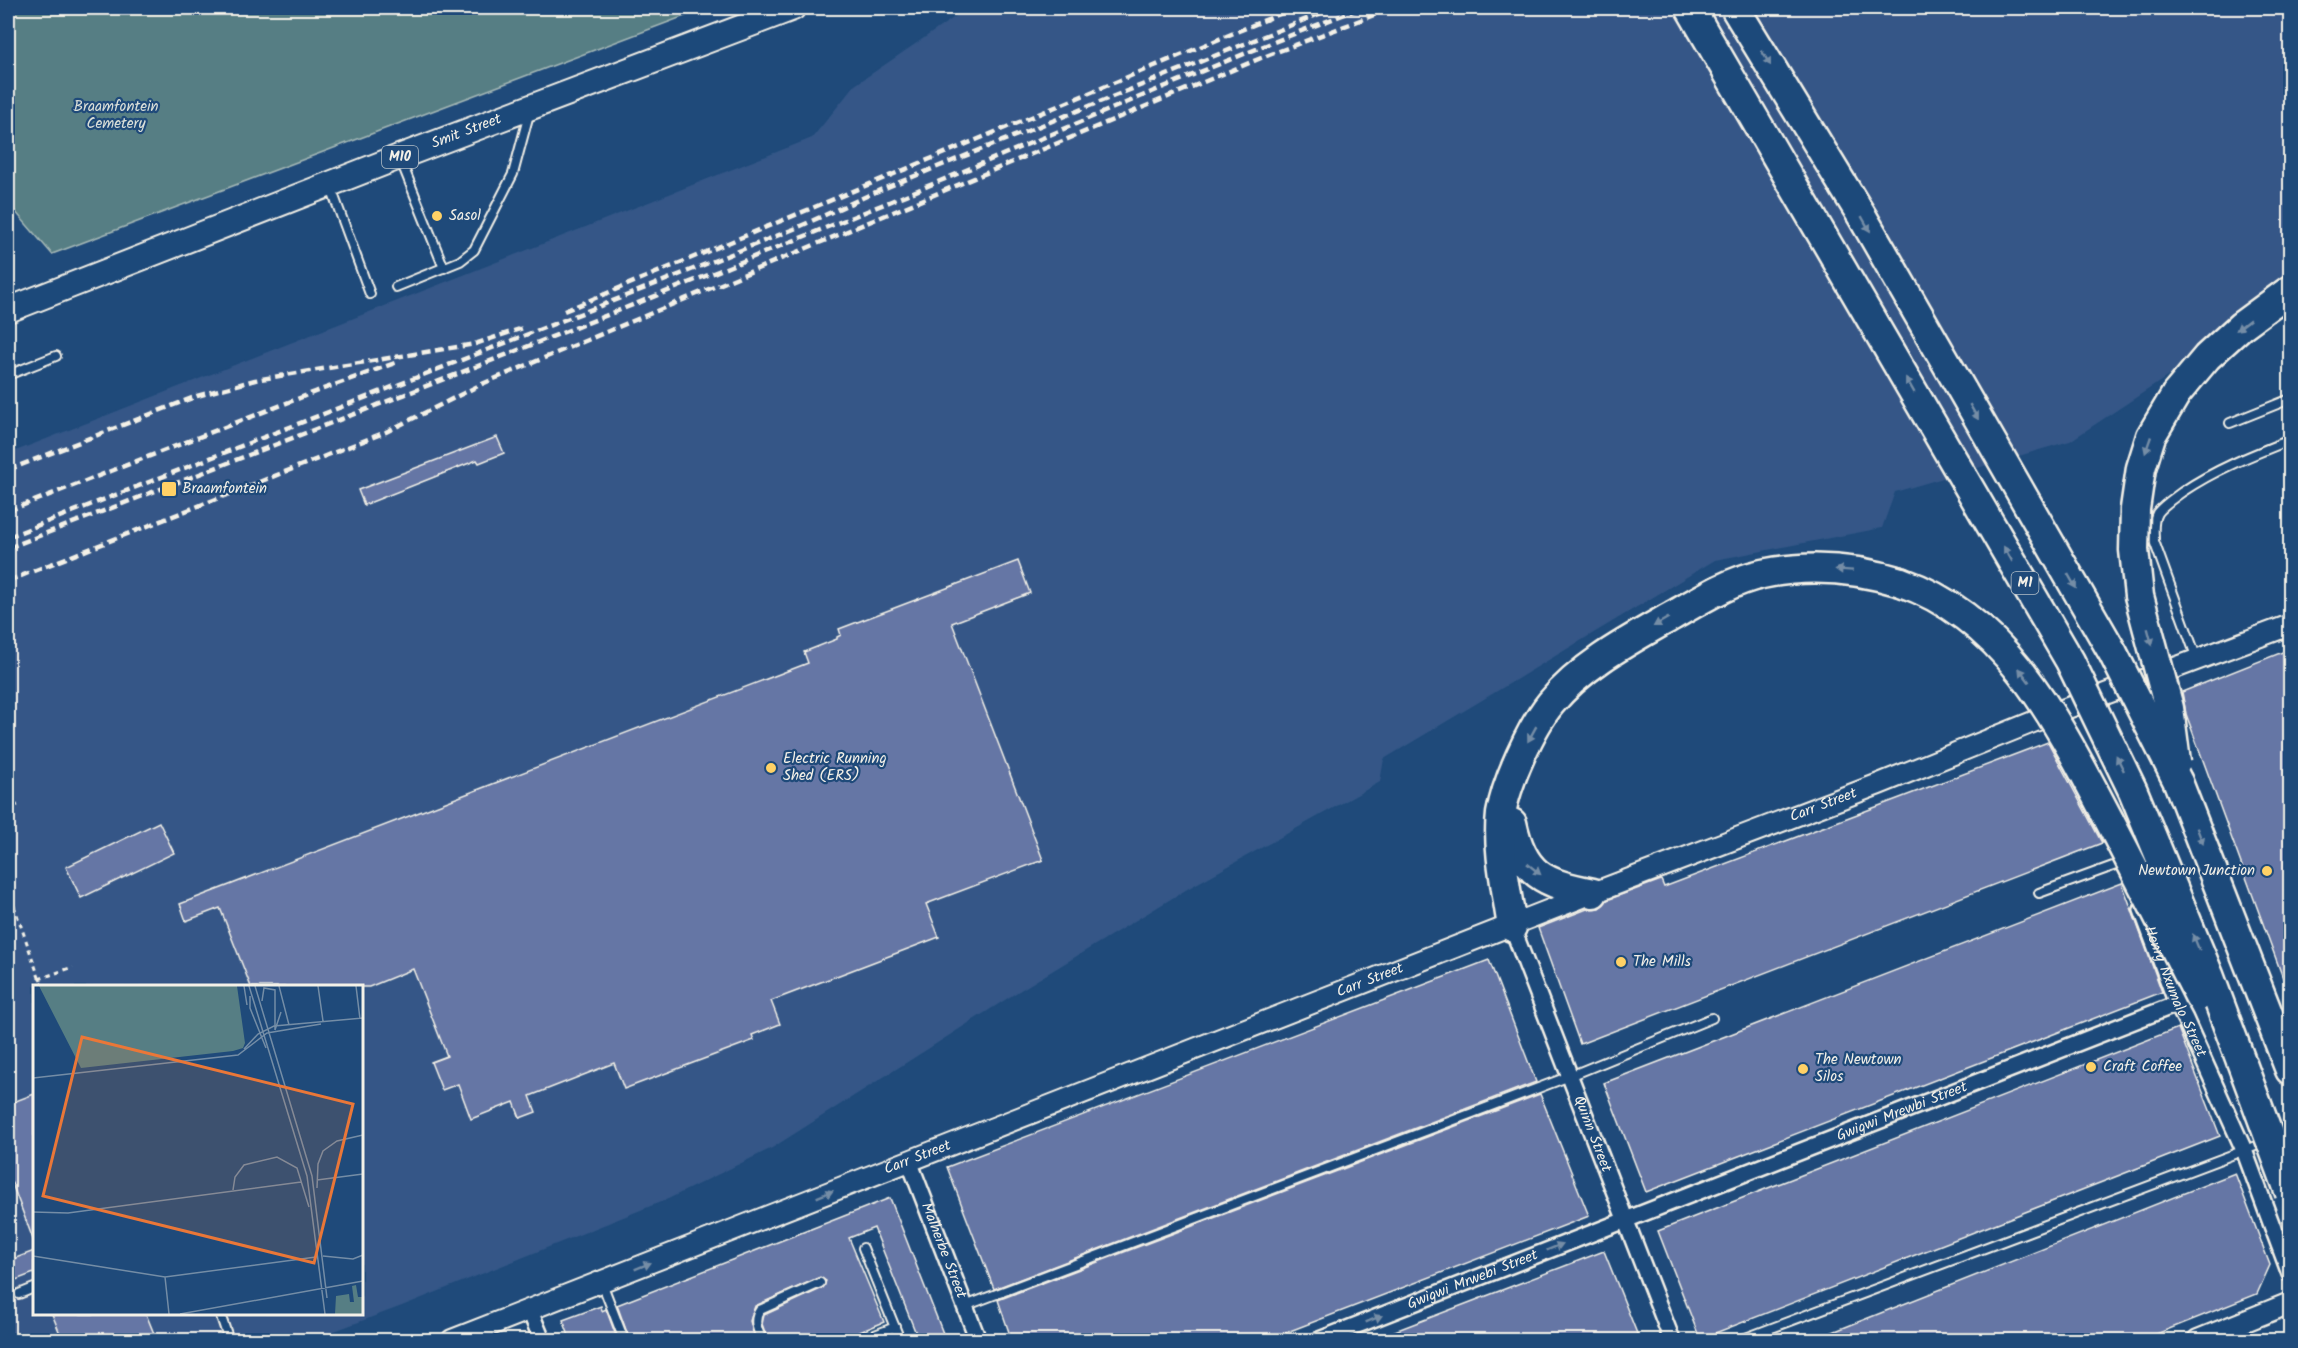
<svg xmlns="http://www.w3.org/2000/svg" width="2298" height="1348" viewBox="0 0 2298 1348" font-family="Kalam,sans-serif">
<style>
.built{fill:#345787;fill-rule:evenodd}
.green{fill:#567e84;stroke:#a5b8b6;stroke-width:1.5}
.building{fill:#6576a5;stroke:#f4f1e8;stroke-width:1.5}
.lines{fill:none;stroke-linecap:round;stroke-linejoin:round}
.service-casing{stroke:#f4f1e8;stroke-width:12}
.minor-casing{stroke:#f4f1e8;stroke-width:20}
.tertiary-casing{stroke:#f4f1e8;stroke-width:24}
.primary-casing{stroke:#f4f1e8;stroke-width:28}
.motorway-casing{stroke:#f4f1e8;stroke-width:33}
.path{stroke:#f4f1e8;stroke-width:3;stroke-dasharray:4.5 4.5;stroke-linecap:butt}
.service{stroke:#1f4a7a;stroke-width:8}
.minor{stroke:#1f4a7a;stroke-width:15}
.tertiary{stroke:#1f4a7a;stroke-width:20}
.primary{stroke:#1f4a7a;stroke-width:24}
.motorway{stroke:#1f4a7a;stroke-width:28}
.rail{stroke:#f4f1e8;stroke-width:4.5;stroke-dasharray:9 4.5;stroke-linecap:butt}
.motorway-bridge-casing{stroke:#f4f1e8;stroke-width:33;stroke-linecap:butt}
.motorway-bridge{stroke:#1f4a7a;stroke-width:28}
.oneway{fill:#748da6}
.poi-dot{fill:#ffd166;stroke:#1f4a7a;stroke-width:2}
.labels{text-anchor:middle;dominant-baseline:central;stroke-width:4.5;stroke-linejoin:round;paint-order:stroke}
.shield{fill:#1f4a7a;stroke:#b4bfc7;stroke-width:1.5}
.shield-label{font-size:14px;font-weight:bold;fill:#f4f1e8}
.park-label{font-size:15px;fill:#dce0d9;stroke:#1f4a7a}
.street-label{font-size:15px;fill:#f4f1e8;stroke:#1f4a7a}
.poi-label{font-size:15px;fill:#f4f1e8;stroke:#1f4a7a;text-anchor:start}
.inset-road{fill:none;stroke:#748da6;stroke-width:1.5}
.view{fill:#ea7738;fill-opacity:0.15;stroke:#ea7738;stroke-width:3}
.inset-edge{fill:none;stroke:#f4f1e8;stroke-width:3}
</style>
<rect width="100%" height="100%" fill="#1f4a7a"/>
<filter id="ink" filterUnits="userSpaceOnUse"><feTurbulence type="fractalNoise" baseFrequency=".0167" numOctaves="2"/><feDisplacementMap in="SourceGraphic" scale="12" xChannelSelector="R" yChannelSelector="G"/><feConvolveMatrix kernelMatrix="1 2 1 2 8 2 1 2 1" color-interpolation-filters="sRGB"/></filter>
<g filter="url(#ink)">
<!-- built -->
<path class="built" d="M 968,8 L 2290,8 L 2290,271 L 2231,313 L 2176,371 L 2070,441 L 1895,492 L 1882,528 L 1715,560 L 1384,759 L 1380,782 L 1189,888 L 1019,991 L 772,1148 L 668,1199 L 402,1306 L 310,1340 L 8,1340 L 8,454 L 812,138 L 855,85 ZM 34,986 L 362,986 L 362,1314 L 34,1314 Z"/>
<!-- green -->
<polygon class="green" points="8,8 706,8 52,254 8,203"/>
<!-- building -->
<g class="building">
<polygon points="497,437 504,453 479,463 477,460 364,505 358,490"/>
<polygon points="1018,561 1030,593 952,623 1043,860 926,904 939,937 771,1001 780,1024 752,1035 754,1040 624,1089 614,1063 530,1096 536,1112 520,1118 514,1102 471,1119 458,1084 442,1090 431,1062 447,1056 413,969 369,987 251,987 220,908 186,921 180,904 808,663 804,652 837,639 837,637 841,635 839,629"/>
<polygon points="2290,649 2290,997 2186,714 2182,692"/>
<polygon points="2048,742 2102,843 1580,1044 1538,928 1587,909 1599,908 1607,900 1661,880 1664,887"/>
<polygon points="159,822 174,853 81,898 66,867"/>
<polygon points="2122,883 2162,992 1646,1192 1604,1083"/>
<polygon points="1489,960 1536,1082 994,1289 947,1167"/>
<polygon points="2178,1028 2220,1136 1700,1339 1658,1231"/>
<polygon points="34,1094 34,1239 33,1239 8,1173 8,1104"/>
<polygon points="1540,1094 1589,1216 1264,1341 1012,1341 998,1300"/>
<polygon points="2235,1173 2270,1265 2257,1294 2139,1341 1810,1341"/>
<polygon points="890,1198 946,1341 919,1341 874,1228 849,1238 884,1322 838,1341 768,1341 762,1324 764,1315 823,1288 826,1281 820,1277 755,1306 750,1321 756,1341 630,1341 617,1305"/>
<polygon points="34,1251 34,1273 8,1283 8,1261"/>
<polygon points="1604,1251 1640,1341 1374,1341 1374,1339"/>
<polygon points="601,1306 602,1311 606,1309 618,1341 571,1341 563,1320"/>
<polygon points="52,1314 146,1314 157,1341 63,1341"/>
</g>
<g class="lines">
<defs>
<g id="service">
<polyline points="401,161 444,268"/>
<polyline points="331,188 370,294"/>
<polyline points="396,287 460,261 474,250 513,174 529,114"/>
<polyline points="8,375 56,356"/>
<polyline points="2230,423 2290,399"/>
<path d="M 2197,659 L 2154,541 C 2154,531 2152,522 2157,513 C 2163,505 2174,498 2182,492 C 2216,469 2252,455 2290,440"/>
<polyline points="2039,893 2124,862"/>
<polyline points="863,1248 900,1340"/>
<polyline points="602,1283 624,1340"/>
<polyline points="19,1294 34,1288"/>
<polyline points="965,1306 1570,1076 1712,1018"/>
<polyline points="220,1314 229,1340"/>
<path d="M 762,1340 C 757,1329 753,1320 760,1310 L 820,1283"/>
<polyline points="862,1340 895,1327"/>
<polyline points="1740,1340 2290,1133"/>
</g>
<g id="minor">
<path id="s1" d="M 2142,910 L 2177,1004 L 2185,1019 L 2244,1150 L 2290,1274"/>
<path id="s2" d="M 1512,927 L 1672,1340"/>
<path id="s3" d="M 909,1161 L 978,1340"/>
<polyline points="530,1311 542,1340"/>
<path id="s4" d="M 1319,1340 L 2177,1004"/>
</g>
<g id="tertiary">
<path id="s5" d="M 452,1340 L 1593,893 L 1879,784 L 2065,709 L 2290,625"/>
<polyline points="2198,1340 2290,1303"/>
</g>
<g id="primary">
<path id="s6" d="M 8,310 L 399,157 L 793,8"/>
</g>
<g id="motorway">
<polyline points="2176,394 2207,357 2241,326 2290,290"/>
<polyline points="2178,782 2290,1070"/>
<path d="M 1512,823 C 1523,875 1543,883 1593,893"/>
<path d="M 1512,927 C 1507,892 1497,848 1501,814 C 1506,783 1531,727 1551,703 C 1582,665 1630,640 1672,616 C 1700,600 1730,581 1762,574 C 1809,564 1856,568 1901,582"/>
</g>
</defs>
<!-- service casing -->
<use href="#service" class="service-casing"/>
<!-- minor casing -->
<use href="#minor" class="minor-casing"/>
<!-- tertiary casing -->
<use href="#tertiary" class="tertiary-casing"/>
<!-- primary casing -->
<use href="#primary" class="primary-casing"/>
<!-- motorway casing -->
<use href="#motorway" class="motorway-casing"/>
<!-- path -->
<g class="path">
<polyline points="8,808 18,805"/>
<polyline points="8,889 42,986"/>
<polyline points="39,979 73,967"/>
</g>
<!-- service -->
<use href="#service" class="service"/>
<!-- minor -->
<use href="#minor" class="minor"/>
<!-- tertiary -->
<use href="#tertiary" class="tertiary"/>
<!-- primary -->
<use href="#primary" class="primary"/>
<!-- motorway -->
<use href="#motorway" class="motorway"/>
<!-- rail -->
<g class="rail">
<polyline points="564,311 1294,8"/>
<polyline points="8,470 197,396 255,380 475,344 523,328"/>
<polyline points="8,511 315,392 395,363"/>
<polyline points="8,537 628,295 794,229 880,190 1334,8"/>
<path d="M 8,548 C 295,437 582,327 867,211 C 1032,144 1195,71 1361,8"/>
<polyline points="8,581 386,432 482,384 1261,58 1392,8"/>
</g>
<defs>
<g id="motorway-bridge">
<polyline points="1690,8 2070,661 2133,791 2209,975 2290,1193"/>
<polyline points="1735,8 1863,218 2113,653 2178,782"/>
<path d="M 1901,582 C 2010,620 2060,727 2110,822 C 2140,880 2170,938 2199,996"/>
<polyline points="2176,762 2169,708 2139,596 2134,550 2135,509 2141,468 2151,436 2176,394"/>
</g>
</defs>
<!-- motorway-bridge casing -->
<use href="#motorway-bridge" class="motorway-bridge-casing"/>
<!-- motorway-bridge -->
<use href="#motorway-bridge" class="motorway-bridge"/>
</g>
<!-- one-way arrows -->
<defs><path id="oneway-solid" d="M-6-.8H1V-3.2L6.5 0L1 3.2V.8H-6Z" transform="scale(1.5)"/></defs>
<g class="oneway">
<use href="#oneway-solid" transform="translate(1766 58) rotate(59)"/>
<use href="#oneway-solid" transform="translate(1866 224) rotate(60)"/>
<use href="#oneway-solid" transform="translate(2243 325) rotate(142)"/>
<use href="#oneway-solid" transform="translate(1910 385) rotate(-120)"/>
<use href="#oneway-solid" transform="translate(1974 412) rotate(60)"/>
<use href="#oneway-solid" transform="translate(2148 445) rotate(109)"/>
<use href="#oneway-solid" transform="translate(2008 554) rotate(-120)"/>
<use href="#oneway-solid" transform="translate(1844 570) rotate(-176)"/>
<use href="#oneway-solid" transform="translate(2072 581) rotate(60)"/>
<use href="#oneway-solid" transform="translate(1661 622) rotate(150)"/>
<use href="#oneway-solid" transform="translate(2150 637) rotate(75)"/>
<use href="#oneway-solid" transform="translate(2024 675) rotate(-127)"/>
<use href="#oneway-solid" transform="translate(1532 734) rotate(119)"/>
<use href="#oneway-solid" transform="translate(2120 763) rotate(-116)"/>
<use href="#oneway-solid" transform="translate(2200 836) rotate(69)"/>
<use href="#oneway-solid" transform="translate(1534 869) rotate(39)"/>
<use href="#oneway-solid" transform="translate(2196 942) rotate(-112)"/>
<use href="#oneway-solid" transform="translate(825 1194) rotate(-22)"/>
<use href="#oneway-solid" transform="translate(1555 1247) rotate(-22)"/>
<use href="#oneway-solid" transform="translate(643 1266) rotate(-22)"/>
<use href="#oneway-solid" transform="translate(1374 1319) rotate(-22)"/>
</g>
</g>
<!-- markers -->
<g class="poi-dot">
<circle cx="437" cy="216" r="6"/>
<rect x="161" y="481" width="16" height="16" rx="3"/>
<circle cx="771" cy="768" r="6"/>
<circle cx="2267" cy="871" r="6"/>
<circle cx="1621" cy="962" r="6"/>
<circle cx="2091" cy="1067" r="6"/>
<circle cx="1803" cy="1069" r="6"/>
</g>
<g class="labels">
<!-- shield labels -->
<g class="shield">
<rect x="382" y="146" width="36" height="22" rx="4.5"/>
<rect x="2011.5" y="572" width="27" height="22" rx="4.5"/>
</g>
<g class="shield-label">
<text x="400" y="157">M10</text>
<text x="2025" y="583">M1</text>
</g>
<!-- park labels -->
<g class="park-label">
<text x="116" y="107">Braamfontein<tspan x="116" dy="17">Cemetery</tspan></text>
</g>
<!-- street labels -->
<g class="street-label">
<text stroke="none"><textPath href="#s6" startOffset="492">Smit Street</textPath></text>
<text stroke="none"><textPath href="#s5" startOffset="1472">Carr Street</textPath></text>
<text stroke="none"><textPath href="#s5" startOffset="986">Carr Street</textPath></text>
<text stroke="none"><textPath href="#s1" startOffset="88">Henry Nxumalo Street</textPath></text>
<text stroke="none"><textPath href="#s4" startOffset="626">Gwigwi Mrewbi Street</textPath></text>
<text stroke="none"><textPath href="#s2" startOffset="222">Quinn Street</textPath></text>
<text stroke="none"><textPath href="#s5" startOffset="500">Carr Street</textPath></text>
<text stroke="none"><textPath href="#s3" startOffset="96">Malherbe Street</textPath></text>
<text stroke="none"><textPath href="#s4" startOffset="165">Gwigwi Mrwebi Street</textPath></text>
</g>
<!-- poi labels -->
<g class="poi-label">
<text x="449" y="216">Sasol</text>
<text x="182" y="489">Braamfontein</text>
<text x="783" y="759">Electric Running<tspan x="783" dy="17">Shed (ERS)</tspan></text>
<text x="2255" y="871" text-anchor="end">Newtown Junction</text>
<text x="1633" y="962">The Mills</text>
<text x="1815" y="1060">The Newtown<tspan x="1815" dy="17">Silos</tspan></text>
<text x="2103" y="1067">Craft Coffee</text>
</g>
</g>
<!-- overview -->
<g transform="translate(33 985)">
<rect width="330" height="330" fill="#1f4a7a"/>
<path d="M 6,1 L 204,1 L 212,58 L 210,63 L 200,66 L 48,83 ZM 323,300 L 325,312 L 330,312 L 330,329 L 302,329 L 303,311 L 316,309 L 317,317 L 321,317 L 319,301 Z" fill="#567e84"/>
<path class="inset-road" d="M 211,1 L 214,20M 216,1 L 274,191 L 292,329M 222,1 L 279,191 L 294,313M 246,1 L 256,40M 285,1 L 290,36M 323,1 L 327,34M 217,11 L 217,23 L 233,63M 229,16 L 231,3 L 242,5 L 242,45M 242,45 L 248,27M 211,64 L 225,49 L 241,41 L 330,33M 0,93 L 205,70 L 234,48 L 288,39M 284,195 L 330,189M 284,203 L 285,179 L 290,166 L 304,156 L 330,150M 200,205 L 202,192 L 211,180 L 244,172 L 264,183 L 276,222M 0,227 L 35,228 L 268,197M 0,242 L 0,262M 0,271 L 132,292 L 283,272M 290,271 L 320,274 L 330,270M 132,292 L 136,329M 147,329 L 330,296"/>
<path class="view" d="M 49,52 L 320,119 L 281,278 L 10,211 Z"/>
<rect width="330" height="330" class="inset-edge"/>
</g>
<!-- margin -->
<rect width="2298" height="1348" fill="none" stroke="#1f4a7a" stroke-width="30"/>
<rect x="15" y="15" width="2268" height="1318" fill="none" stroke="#f4f1e8" stroke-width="2" filter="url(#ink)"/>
</svg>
